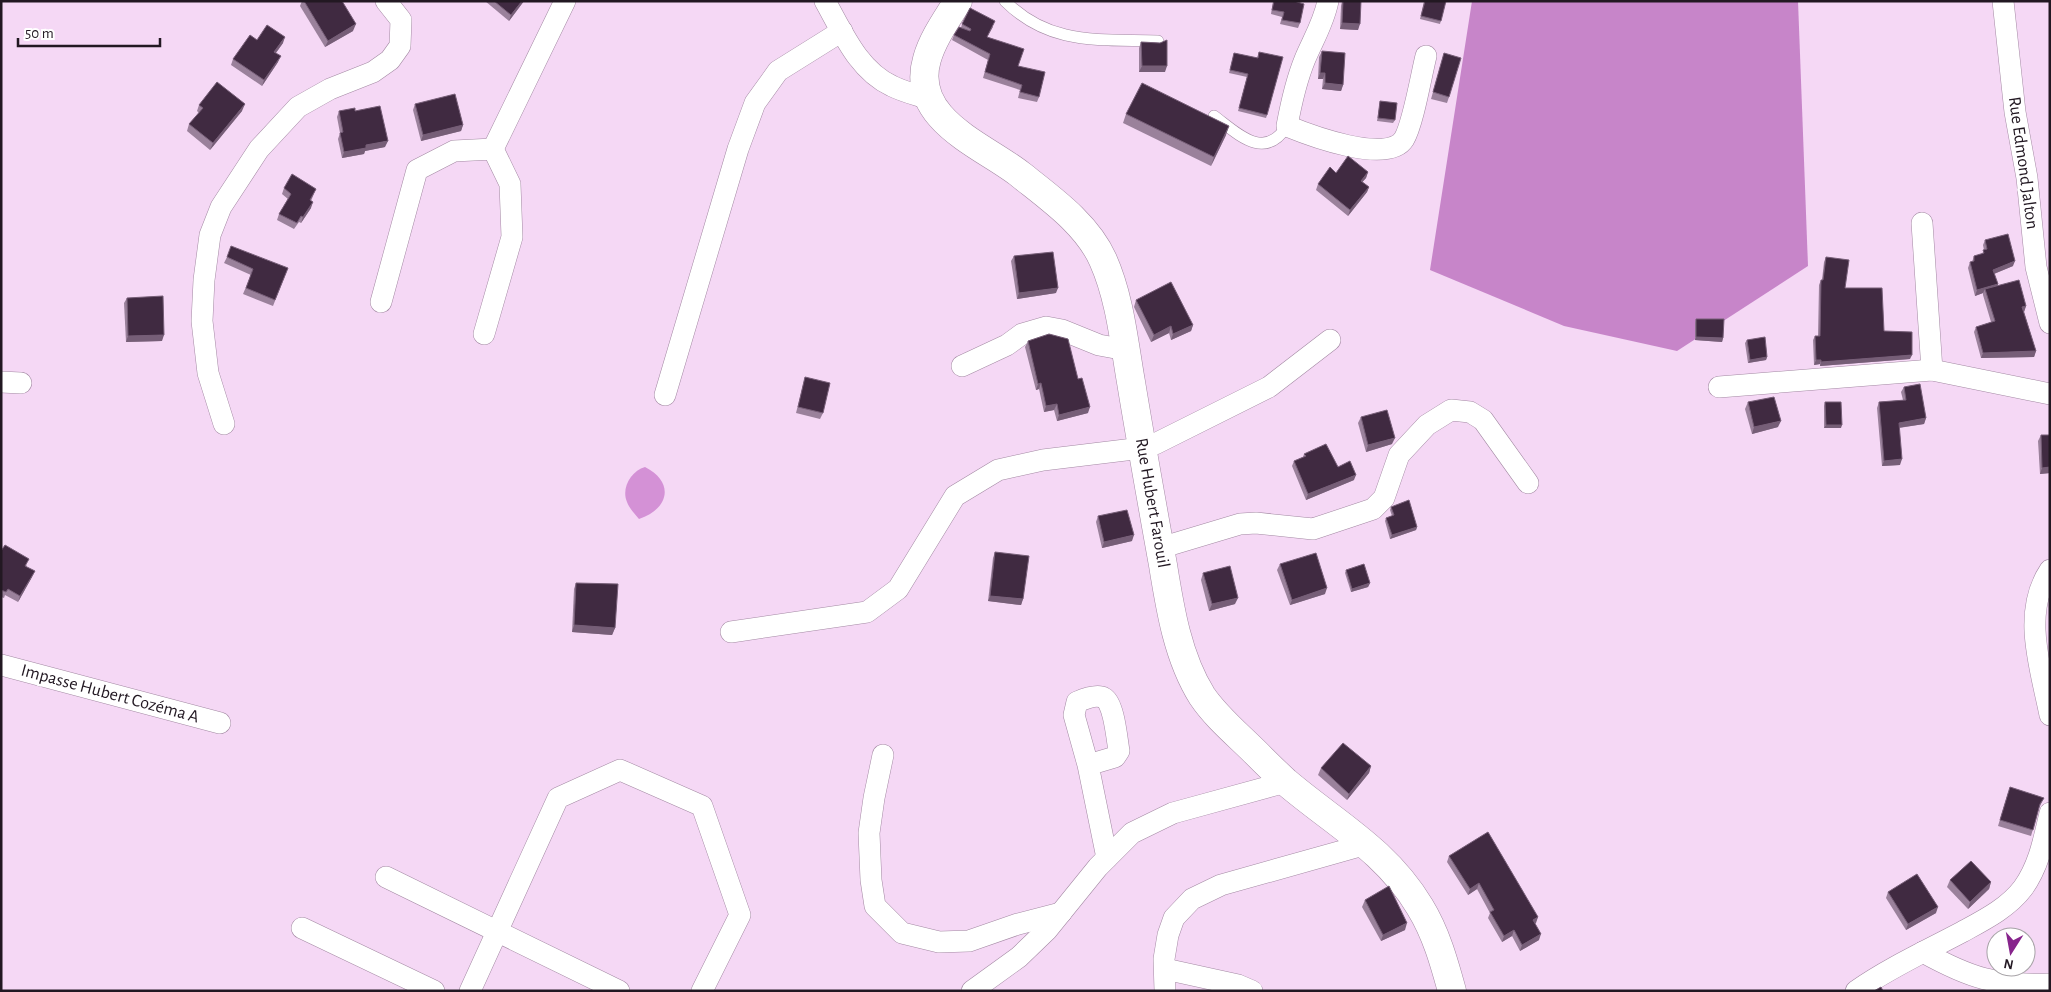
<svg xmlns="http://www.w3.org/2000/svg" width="2051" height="992" viewBox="0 0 2051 992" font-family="'Alegreya Sans',sans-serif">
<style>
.forest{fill:#c785c9}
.water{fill:#d491d6}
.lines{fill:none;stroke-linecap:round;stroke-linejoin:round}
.service-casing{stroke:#a389a3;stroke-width:12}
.minor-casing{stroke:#a389a3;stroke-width:22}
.tertiary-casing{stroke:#a389a3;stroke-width:29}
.service{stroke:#fff;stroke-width:11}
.minor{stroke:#fff;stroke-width:21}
.tertiary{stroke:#fff;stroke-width:28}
.wall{fill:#9a819b}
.shaded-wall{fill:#765e77}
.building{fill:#402a41;stroke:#765e77}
.labels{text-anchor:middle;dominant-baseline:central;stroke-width:5;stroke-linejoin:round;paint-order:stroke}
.street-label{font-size:18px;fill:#221822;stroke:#fff}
</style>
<rect width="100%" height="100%" fill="#f5d8f5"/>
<!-- forest -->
<polygon class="forest" points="1472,1 1798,1 1808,266 1677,351 1564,326 1430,270"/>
<!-- water -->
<path class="water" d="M 645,467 C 675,482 669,509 639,519 C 635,514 629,508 627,502 C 621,488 631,471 645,467 Z"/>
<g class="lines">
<defs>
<g id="service">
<path d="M 1005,1 C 1050,46 1099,39 1158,41"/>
<path d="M 1214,116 C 1237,133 1264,162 1287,126"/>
</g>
<g id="minor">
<path d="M 825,1 C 843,33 858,70 892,86 C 904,92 917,95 929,99"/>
<path d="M 1328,1 C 1324,22 1313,40 1305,59 C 1296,81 1291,104 1287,126 C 1309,135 1388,165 1404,139 C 1413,124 1421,76 1426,56"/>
<polyline points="2003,1 2015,112 2027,178 2036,267 2050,323"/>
<polyline points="493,149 565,1"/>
<polyline points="1922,223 1932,370"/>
<polyline points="381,302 417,170 454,151 493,149 510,184 512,237 484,334"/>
<polyline points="962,366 1007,345 1022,334 1046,327 1062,330 1099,345 1126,350"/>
<polyline points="1,382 21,383"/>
<polyline points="1719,387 1932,370 2050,394"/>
<polyline points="665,395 738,149 755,103 778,71 842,31"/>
<polyline points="224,424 208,373 202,321 204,280 210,235 221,207 259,149 298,107 330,89 373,72 390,60 400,46 401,20 386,1"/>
<polyline points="1160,548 1240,524 1256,523 1313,529 1373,509 1384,498 1399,455 1427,425 1451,410 1470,412 1483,420 1528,483"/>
<path d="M 2050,570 C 2021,613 2041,669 2050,715"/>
<polyline points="731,632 867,612 898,589 955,496 998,470 1043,460 1142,448 1155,444 1269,387 1330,340"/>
<polyline points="1,665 220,723"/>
<polyline points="883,755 874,798 869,833 871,880 875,906 902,933 939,942 969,941 1018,924 1061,913"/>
<path d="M 1088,765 L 1115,757 L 1119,751 C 1117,740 1114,703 1104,698 C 1097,694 1084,699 1077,702 L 1074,715 L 1088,765 L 1107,858"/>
<polyline points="386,877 619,991"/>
<polyline points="302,928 434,991"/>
<path d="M 1923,952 C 1970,978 1995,986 2050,984"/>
<polyline points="1165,969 1238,985 1252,991"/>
<polyline points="470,991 558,798 620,770 702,806 740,915 702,991"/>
<polyline points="972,991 1019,957 1047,930 1098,867 1132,833 1173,813 1286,782"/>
<polyline points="1165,991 1164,959 1168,935 1174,918 1192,899 1221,885 1367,844"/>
<path d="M 1856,991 C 1889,968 1926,951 1962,932 C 1984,920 2008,908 2023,888 C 2039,866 2044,839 2050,813"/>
</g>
<path id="tertiary" d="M 958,1 C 947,19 933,38 927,59 C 909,120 985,146 1021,175 C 1051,199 1087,224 1103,260 C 1120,298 1124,342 1131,382 C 1141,443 1152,504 1163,565 C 1170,609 1178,658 1202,696 C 1216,717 1238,735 1255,752 C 1265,762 1275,772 1286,782 C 1334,823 1386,850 1420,907 C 1436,933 1444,962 1452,991"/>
</defs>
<!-- service casing -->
<use href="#service" class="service-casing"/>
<!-- minor casing -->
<use href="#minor" class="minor-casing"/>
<!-- tertiary casing -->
<use href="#tertiary" class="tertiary-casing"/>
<!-- service -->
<use href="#service" class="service"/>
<!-- minor -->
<use href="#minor" class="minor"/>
<!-- tertiary -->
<use href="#tertiary" class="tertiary"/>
</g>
<!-- wall -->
<g class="wall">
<polygon points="302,1 342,1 353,31 325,47 300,6"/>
<polygon points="485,1 524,1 509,21"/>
<polygon points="1273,1 1294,1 1300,23 1298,28 1280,24 1282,17 1271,14"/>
<polygon points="1342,1 1361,1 1358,30 1340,29 1341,6"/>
<polygon points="1424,1 1446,1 1440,24 1420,19"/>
<polygon points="962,24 993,27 987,37 1018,66 1039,97 1037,102 1018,98 1020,90 983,78 988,60 952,40 954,35 961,28"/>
<polygon points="257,40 283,43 276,53 278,62 262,86 231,65 233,59"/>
<polygon points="1141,42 1160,43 1165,72 1139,72 1139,48"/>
<polygon points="1322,51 1343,85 1341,91 1322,89 1323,79 1318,79 1319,57"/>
<polygon points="1259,52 1267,115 1266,118 1238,111 1247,77 1229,73 1234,53 1257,58"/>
<polygon points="1444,53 1449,97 1447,103 1431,99"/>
<polygon points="1380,101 1395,120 1393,123 1377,121"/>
<polygon points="415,104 463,125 461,131 421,141 413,110"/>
<polygon points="199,105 242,111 210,150 187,131 189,124 199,113 197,111"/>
<polygon points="339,111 355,111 385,147 365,151 364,154 342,158 338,139 340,133 337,117"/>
<polygon points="1126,114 1226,135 1211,166 1123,123"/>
<polygon points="1368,172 1366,178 1362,182 1369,187 1367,192 1348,216 1316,190 1318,184 1336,173"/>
<polygon points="284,188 316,189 311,201 311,208 301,223 299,222 294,229 277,220 279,214 288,199 282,194"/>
<polygon points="1985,240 2013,266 1994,274 1998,284 1997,286 2026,306 2024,312 2036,351 2034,357 1981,358 1974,332 1976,327 1991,322 1983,295 1983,293 1975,296 1968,268 1970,262 1972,262 1974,256 1982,254 1984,250 1983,245"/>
<polygon points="1014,256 1056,293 1017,299 1011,261"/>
<polygon points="227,257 288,268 273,306 243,294 251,275 224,263"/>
<polygon points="1826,257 1845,288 1910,359 1820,366 1820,364 1814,365 1813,340 1815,336 1818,336 1819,285 1821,280 1822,280 1824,262"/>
<polygon points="127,298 162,341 126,342 124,303"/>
<polygon points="1136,300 1193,325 1191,331 1171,340 1169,333 1151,342 1134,307"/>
<polygon points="1696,319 1723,338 1722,342 1695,340 1695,323"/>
<polygon points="1747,340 1767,357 1766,360 1748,363 1745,343"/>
<polygon points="1028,341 1078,379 1088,413 1057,421 1054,410 1044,412 1039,389 1036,390 1025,347"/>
<polygon points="805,377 823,413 820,419 796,413"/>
<polygon points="1904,387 1926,418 1924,424 1899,428 1900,465 1882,466 1877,408 1879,402 1903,400 1901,392"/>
<polygon points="1748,402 1778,427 1752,434 1745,409"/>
<polygon points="1825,402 1841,428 1824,428 1824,406"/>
<polygon points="1361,417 1392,444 1366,452 1358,423"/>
<polygon points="2041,435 2050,435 2050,473 2040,474 2038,441"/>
<polygon points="1304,454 1338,467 1354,480 1306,500 1292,466 1294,461 1303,457"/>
<polygon points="1391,507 1417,527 1416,530 1390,539 1385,521 1386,518 1392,516 1390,510"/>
<polygon points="1098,516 1132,541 1102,548 1096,522"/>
<polygon points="1,551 27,565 26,566 32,577 18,602 5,595 4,598 1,597"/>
<polygon points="995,552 1023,599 1021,605 988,601 993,558"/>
<polygon points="1280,564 1325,594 1290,605 1277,570"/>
<polygon points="1346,570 1370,583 1368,587 1351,592 1345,573"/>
<polygon points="1203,573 1235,604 1209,611 1201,580"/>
<polygon points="576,583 615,628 612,635 572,632 574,589"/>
<polygon points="1371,766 1369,773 1347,800 1318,775 1321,768"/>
<polygon points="2008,793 2044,798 2039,808 2031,836 1998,826"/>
<polygon points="1449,856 1538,917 1535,923 1539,940 1520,951 1512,936 1502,942 1488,918 1490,913 1477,889 1468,895 1447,862"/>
<polygon points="1950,880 1991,882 1989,889 1968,909 1947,887"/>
<polygon points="1888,892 1936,913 1906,930 1886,898"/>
<polygon points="1365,900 1405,930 1381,941 1362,907"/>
</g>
<!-- shaded-wall -->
<g class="shaded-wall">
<polygon points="522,1 524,1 509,21 511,15"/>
<polygon points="1342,23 1360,24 1358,30 1340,29"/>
<polygon points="356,24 353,31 325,47 328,41"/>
<polygon points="285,37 283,43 272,58 274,52"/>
<polygon points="281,56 278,62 262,86 264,80"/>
<polygon points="1142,66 1167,66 1165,72 1139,72"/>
<polygon points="1320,73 1325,73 1323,79 1318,79"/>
<polygon points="1325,83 1343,85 1341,91 1322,89"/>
<polygon points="245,104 242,111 210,150 213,143"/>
<polygon points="463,125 461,131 421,141 423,135"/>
<polygon points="1229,126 1226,135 1211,166 1214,157"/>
<polygon points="388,141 385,147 365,151 364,154 342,158 344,152 366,145"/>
<polygon points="1368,172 1366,178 1358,187 1361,181"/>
<polygon points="1369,187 1367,192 1348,216 1350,210"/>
<polygon points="313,202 311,208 301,223 303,217"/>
<polygon points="2015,261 2013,266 1991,275 1993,270"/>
<polygon points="1998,284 1996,289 1985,289 1983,293 1975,296 1977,290"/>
<polygon points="1058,288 1056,293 1017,299 1019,293"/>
<polygon points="2026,306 2024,312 2020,313 2022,307"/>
<polygon points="1193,325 1191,331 1171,340 1173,334"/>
<polygon points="1171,326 1169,333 1151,342 1154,335"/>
<polygon points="164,335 162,341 126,342 128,336"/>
<polygon points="1696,337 1723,338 1722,342 1695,340"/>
<polygon points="2036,351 2034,357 1981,358 1983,353"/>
<polygon points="1912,355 1910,359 1820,366 1821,362"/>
<polygon points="1767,357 1766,360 1748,363 1750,360"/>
<polygon points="1816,360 1821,360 1820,364 1814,365"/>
<polygon points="1041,383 1039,389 1036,390 1038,384"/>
<polygon points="1057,404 1054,410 1044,412 1046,406"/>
<polygon points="1090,407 1088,413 1057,421 1059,415"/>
<polygon points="1926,418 1924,424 1897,428 1899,423"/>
<polygon points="1781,421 1778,427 1752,434 1754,427"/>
<polygon points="1826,425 1842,425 1841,428 1824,428"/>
<polygon points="1395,438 1392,444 1366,452 1368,445"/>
<polygon points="1902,459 1900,465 1882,466 1884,461"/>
<polygon points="2050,467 2050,473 2040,474 2042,468"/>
<polygon points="1356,475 1354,480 1306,500 1308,494"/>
<polygon points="1417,527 1416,530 1390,539 1392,535"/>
<polygon points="1134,535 1132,541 1102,548 1104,542"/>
<polygon points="35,571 32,577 18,602 20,596"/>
<polygon points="1370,583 1368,587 1351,592 1352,589"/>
<polygon points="1327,588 1325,594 1290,605 1292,600"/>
<polygon points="990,596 1023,599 1021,605 988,601"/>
<polygon points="1238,598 1235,604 1209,611 1212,604"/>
<polygon points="574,625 615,628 612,635 572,632"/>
<polygon points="1371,766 1369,773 1347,800 1349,794"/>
<polygon points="1991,882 1989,889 1968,909 1970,902"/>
<polygon points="1479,883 1477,889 1468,895 1470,889"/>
<polygon points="1938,907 1936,913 1906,930 1908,924"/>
<polygon points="1538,917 1536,923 1531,926 1533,920"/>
<polygon points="1407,923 1405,930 1381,941 1383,935"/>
<polygon points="1514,930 1512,936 1502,942 1504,936"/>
<polygon points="1541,934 1539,940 1520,951 1522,945"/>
</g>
<!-- building -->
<g class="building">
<polygon points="304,1 342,1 356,24 328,41"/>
<polygon points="494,1 522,1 511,15"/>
<polygon points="1274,1 1294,1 1304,4 1300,23 1282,20 1284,12 1272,10"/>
<polygon points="1343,1 1361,1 1360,24 1342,23"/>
<polygon points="1425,1 1446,1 1441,21 1421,16"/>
<polygon points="970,8 995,21 987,37 1024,49 1018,66 1045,72 1039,97 1020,92 1022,85 985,72 990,54 954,35 959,27 970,31 971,29 962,24"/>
<polygon points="267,25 285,37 274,52 281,56 264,80 233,59 250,35 257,40"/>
<polygon points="1167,40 1167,66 1142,66 1141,42 1160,43"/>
<polygon points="1322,51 1345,53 1343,85 1325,83 1325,73 1320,73"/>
<polygon points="1259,52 1283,57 1267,115 1239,108 1248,74 1230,70 1234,53 1258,58"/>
<polygon points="1444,53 1461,58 1449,97 1433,92"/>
<polygon points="217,82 245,104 213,143 189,124 203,108 199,105"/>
<polygon points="1142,83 1229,126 1214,157 1126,114"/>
<polygon points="455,94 463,125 423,135 415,104"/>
<polygon points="1380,101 1397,103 1395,120 1378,118"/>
<polygon points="380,106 388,141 366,145 366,148 344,152 340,133 343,132 339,111 355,108 355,111"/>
<polygon points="1348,156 1368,172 1361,181 1369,187 1350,210 1318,184 1330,167 1336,173"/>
<polygon points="292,174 316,189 310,200 313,202 303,217 301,216 297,223 279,214 291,194 284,188"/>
<polygon points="2008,234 2015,261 1993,270 1998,284 1977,290 1970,262 1974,261 1974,256 1984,253 1983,250 1987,249 1985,240"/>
<polygon points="231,246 288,268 275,300 246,288 253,269 227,257"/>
<polygon points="1053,252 1058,288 1019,293 1014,256"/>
<polygon points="1826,257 1849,260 1845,288 1882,288 1884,331 1912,332 1912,355 1821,362 1821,360 1816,360 1815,336 1820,336 1821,280 1823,280"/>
<polygon points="2019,280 2026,306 2022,307 2036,351 1983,353 1976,327 1995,321 1985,289"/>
<polygon points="1171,282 1193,325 1173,334 1171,326 1154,335 1136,300"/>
<polygon points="163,296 164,335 128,336 127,298"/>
<polygon points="1696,319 1724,319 1723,338 1696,337"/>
<polygon points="1049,334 1068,339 1078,379 1082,378 1090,407 1059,415 1057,404 1046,406 1041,383 1038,384 1028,341"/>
<polygon points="1765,337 1767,357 1750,360 1747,340"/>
<polygon points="805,377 830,383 823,413 798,407"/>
<polygon points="1920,384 1926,418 1899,423 1902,459 1884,461 1879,402 1906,400 1904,387"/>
<polygon points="1774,397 1781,421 1754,427 1748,402"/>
<polygon points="1825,402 1841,402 1842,425 1826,425"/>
<polygon points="1387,410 1395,438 1368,445 1361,417"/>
<polygon points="2041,435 2050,435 2050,467 2042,468"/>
<polygon points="1326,444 1338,467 1350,461 1356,475 1308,494 1294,461 1306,456 1304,454"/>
<polygon points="1409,500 1417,527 1392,535 1386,518 1394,515 1391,507"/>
<polygon points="1127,510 1134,535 1104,542 1098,516"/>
<polygon points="5,545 29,559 25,566 35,571 20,596 8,589 6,592 1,590 1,551"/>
<polygon points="995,552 1029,556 1023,599 990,596"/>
<polygon points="1316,553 1327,588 1292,600 1280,564"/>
<polygon points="1364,564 1370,583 1352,589 1346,570"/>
<polygon points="1230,566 1238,598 1212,604 1203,573"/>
<polygon points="576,583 618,584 615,628 574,625"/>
<polygon points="1343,743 1371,766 1349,794 1321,768"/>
<polygon points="2010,787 2044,798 2040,804 2033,830 2000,820"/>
<polygon points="1488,832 1538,917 1533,920 1541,934 1522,945 1514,930 1504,936 1490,912 1494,910 1479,883 1470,889 1449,856"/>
<polygon points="1971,861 1991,882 1970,902 1950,880"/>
<polygon points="1917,874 1938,907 1908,924 1888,892"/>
<polygon points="1389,886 1407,923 1383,935 1365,900"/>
<polygon points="1881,987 1883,991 1874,991"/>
</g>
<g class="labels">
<!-- street labels -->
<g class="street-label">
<text transform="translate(2023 163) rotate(82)">Rue Edmond Jalton</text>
<text transform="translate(1152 503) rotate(80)">Rue Hubert Farouil</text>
<text transform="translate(110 694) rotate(15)">Impasse Hubert Cozéma A</text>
</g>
</g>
<!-- border -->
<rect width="2051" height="992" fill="none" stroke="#221822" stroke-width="5"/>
<!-- north arrow -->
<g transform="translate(2011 952) rotate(191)"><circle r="24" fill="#ffffff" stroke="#a7a3a7"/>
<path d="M0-4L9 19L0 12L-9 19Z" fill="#87248c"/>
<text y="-8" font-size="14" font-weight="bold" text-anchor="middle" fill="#221822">N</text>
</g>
<!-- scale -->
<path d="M18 38v8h142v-8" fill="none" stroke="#221822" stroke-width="2.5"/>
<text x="25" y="38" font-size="15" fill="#221822" stroke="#ffffff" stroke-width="4" paint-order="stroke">50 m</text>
</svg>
